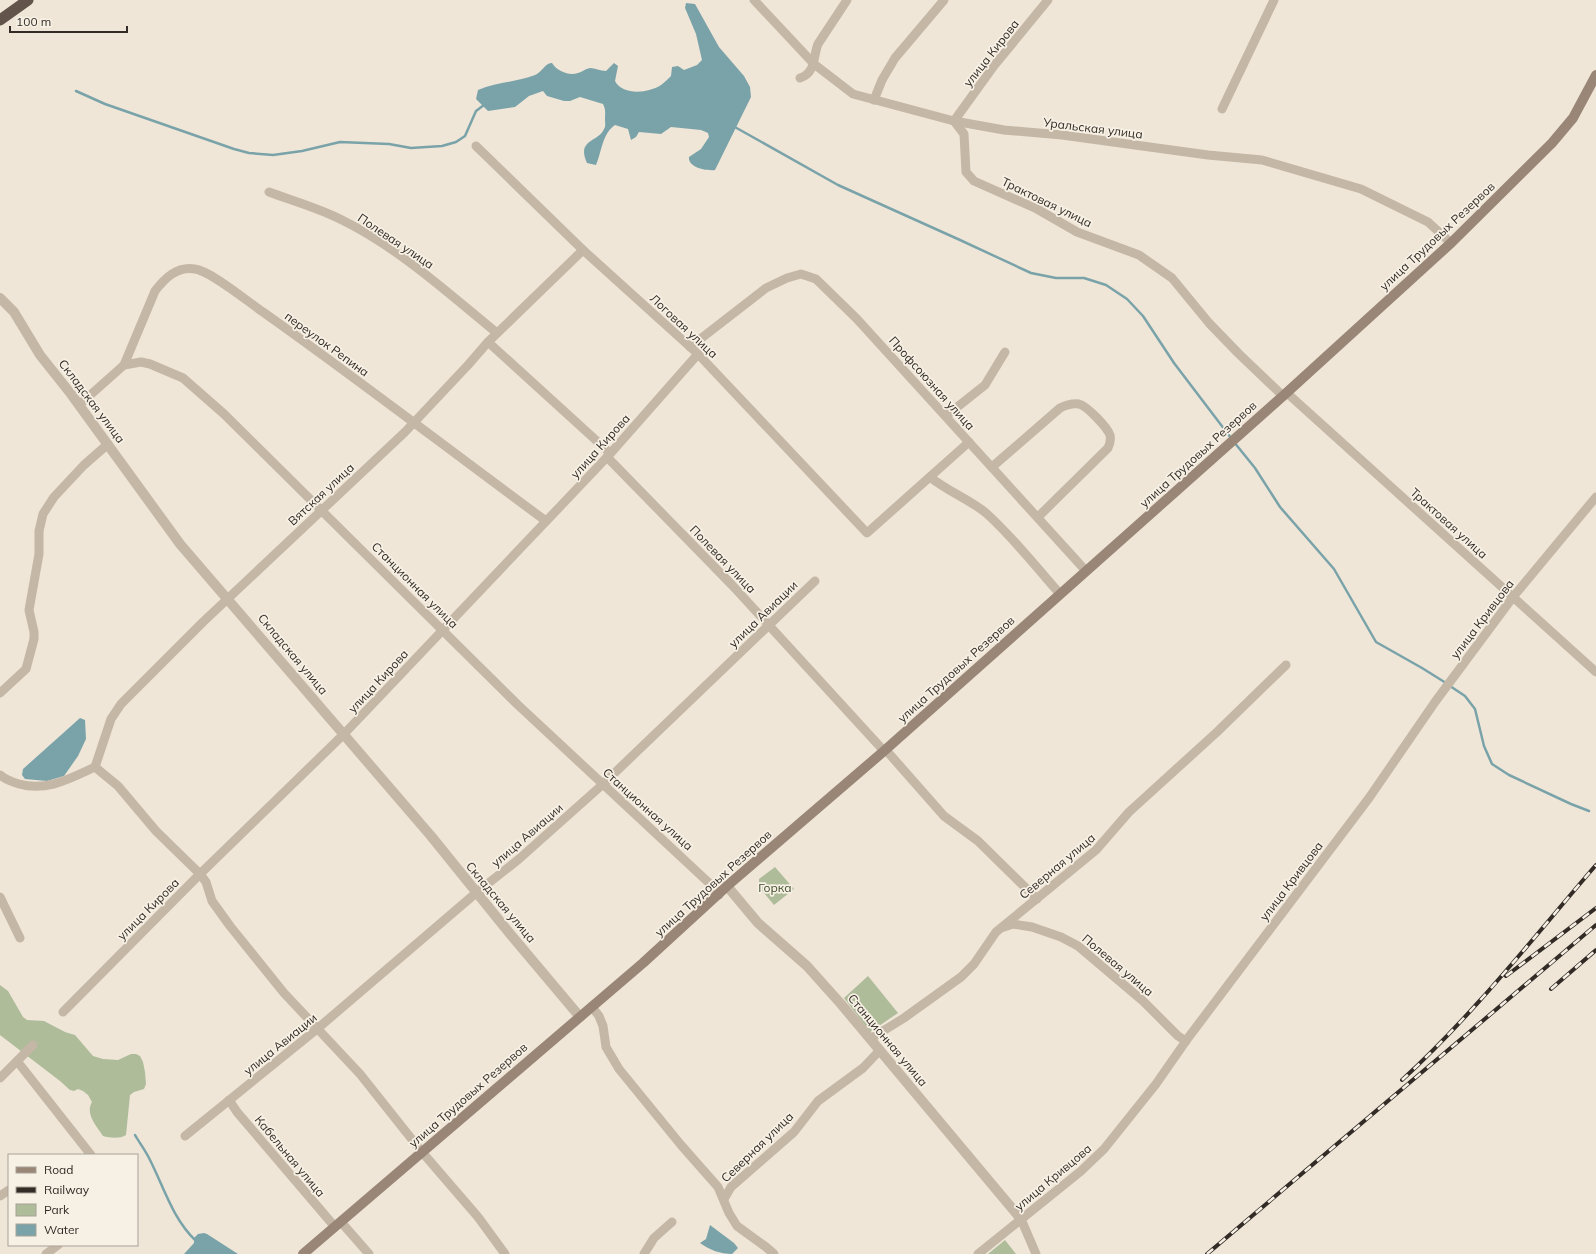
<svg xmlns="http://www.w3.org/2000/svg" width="1596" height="1254" viewBox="0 0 1596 1254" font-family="Mulish,sans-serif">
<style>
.green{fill:#aebc9a}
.water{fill:#7aa3a9}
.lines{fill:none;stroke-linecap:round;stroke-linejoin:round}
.stream{stroke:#7aa3a9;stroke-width:2.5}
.minor{stroke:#c5b7a6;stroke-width:9}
.tertiary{stroke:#c5b7a6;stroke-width:10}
.secondary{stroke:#998677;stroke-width:10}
.trunk{stroke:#62544b;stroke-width:11}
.rail-casing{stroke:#322b26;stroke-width:4}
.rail{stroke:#f7f0e4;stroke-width:2.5;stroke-dasharray:8;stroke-linecap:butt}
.labels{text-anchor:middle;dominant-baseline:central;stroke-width:3.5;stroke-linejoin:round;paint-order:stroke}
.street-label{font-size:12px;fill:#322b26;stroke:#f7f0e4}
.park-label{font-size:12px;fill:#3e4e2c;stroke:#f7f0e4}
</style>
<rect width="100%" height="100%" fill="#efe6d8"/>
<!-- green -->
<g class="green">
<polygon points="775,867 794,889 774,905 759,887 759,879"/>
<polygon points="868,976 898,1013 870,1032 844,998"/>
<path d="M 0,985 L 8,991 L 23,1017 L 27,1020 L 44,1021 L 65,1032 L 75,1035 L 93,1056 L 103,1059 L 118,1060 L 131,1054 L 136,1054 L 140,1056 L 143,1062 L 145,1072 L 146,1084 L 144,1089 L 134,1092 L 130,1095 L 126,1135 C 120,1139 110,1138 103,1136 C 96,1125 85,1114 92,1102 L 88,1095 L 83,1091 L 78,1089 L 74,1091 L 70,1090 L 60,1081 L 0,1035 Z"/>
<polygon points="1005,1240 1016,1254 988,1254"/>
</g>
<!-- water -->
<g class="water">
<path d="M 686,3 L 695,4 L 719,47 L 744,76 L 750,87 L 751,97 L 715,170 C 706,171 688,168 689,157 L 701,149 L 709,137 L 708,133 L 701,130 L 671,127 L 661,134 L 639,132 L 636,137 L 631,140 L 628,129 L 615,125 C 602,134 602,151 596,165 L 587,163 C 576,139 599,142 604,129 C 606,126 605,123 605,120 C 605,113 606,110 603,104 L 580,97 L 570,101 L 564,101 L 547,96 L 543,91 L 529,96 L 515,107 L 488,111 L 476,99 L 478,90 C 497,82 517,82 535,75 C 542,72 546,62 552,63 C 557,71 568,76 578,73 C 582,72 585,69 590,68 C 595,68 600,71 606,71 L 614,63 L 618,66 L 615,81 C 623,96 649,93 661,85 C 665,82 668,79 671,76 L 672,67 L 678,66 L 684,70 L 697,65 L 702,60 L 696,34 L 685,8 Z"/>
<polygon points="80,718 85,720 86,739 78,756 64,776 47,781 25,779 22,775 23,769"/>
<path d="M 710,1225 L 734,1243 L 738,1248 L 732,1254 C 720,1254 710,1250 700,1243 L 706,1239 Z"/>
<polygon points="204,1233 207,1234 238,1254 184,1254 194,1243 194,1238 198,1234"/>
</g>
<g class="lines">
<!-- stream -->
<g class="stream">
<polyline points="76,91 105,104 234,149 249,153 273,155 302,151 340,142 389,144 411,148 442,146 456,142 465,136 476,111 484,105"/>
<polyline points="733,126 838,185 960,240 1031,273 1056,278 1084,278 1106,285 1127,299 1143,316 1174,363 1231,438"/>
<polyline points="1234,442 1255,468 1280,507 1334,569 1376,642 1422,668 1446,683"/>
<polyline points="1450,686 1465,696 1475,709 1484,746 1492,764 1509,775 1571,804 1589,811"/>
<path d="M 135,1135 C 139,1142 145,1150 149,1158 C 164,1187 172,1218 196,1241"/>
</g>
<!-- minor -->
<g class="minor">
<polyline points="754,0 814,64 853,94 954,121 1004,130 1062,135 1208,155 1262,160 1361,189 1428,222 1451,243"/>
<polyline points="1048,0 993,67 954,121 964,134 966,172 974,181 1037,209 1077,232 1139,255 1172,278 1209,323 1239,354 1283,396"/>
<path d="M 800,78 C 816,73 813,56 818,44 L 847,0"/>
<polyline points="874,100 882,80 895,58 944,0"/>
<polyline points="1222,109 1274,0"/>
<polyline points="476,146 583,250 698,354 867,533 969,442"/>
<path d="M 269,192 C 293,201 319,208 342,220 C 399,248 448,293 497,333"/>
<polyline points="488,342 610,453"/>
<polyline points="690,347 766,288 787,278 801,274 816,279 857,319 1086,571"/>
<path d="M 124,365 L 155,291 C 165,278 177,266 195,269 C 211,271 248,302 263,312 C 359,380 452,452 546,521"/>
<polyline points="1287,393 1596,672"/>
<polyline points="79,405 124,365 141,362 150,364 183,378 224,414 518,705 708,882 719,895"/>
<polyline points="946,416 985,385 1005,352"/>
<polyline points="607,457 732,585 884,751"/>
<path d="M 992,467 L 1060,408 C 1066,405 1072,403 1079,404 C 1087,406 1107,427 1110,435 C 1111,440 1110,444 1108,448 L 1038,517"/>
<path d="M 930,477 C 947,491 969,499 986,513 C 1013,537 1036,567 1060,594"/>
<polyline points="0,693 26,669 34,639 34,632 29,610 39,554 39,531 43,514 54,497 84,465 108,444"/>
<polyline points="885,749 944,816 978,841 1037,899"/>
<polyline points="95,767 111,719 121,704 203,622 405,432 468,365 488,342 583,250"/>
<polyline points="95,767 118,786 156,831 200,874 206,882 212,901 230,926 284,993 360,1074 422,1152 478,1217 505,1254"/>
<path d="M 0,775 C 6,780 12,782 19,784 C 47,792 71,778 95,767"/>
<polyline points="0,897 20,938"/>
<polyline points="1004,927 1013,924 1032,927 1061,937 1078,946 1143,1001 1178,1036 1186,1041"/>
<polyline points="592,1007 599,1016 603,1026 606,1047 619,1069 681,1145 718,1187 729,1213 737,1226 766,1247 774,1254"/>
<polyline points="63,1012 200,874 344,734 609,455 698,354"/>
<polyline points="870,1039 904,1018 961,977 974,964 996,932 1096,850 1129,812 1217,732 1286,665"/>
<polyline points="17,1061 91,1155"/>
<polyline points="0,1078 33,1045"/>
<polyline points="229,1100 237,1112 335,1227"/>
<polyline points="185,1136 317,1029 476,893 519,859 602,785 815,581"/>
<polyline points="0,1196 9,1190"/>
<polyline points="724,1199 731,1187 794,1132 818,1101 863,1068 880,1050"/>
<polyline points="1021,1219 1036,1254"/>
<polyline points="341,1222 369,1254"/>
<polyline points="46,1254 58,1245"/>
<polyline points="644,1254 654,1238 672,1222"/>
<polyline points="978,1254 1081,1171 1104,1149 1156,1084 1188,1038 1369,798 1435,702 1513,597 1596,497"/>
</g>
<!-- tertiary -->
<g class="tertiary">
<polyline points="0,298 14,312 40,355 71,394 180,544 431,836 511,935 580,1017"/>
<polyline points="727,886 758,923 807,966 841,1004 1021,1219"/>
</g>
<!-- secondary -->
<polyline class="secondary" points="303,1254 643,963 727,886 884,751 1283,396 1451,243 1552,143 1573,118 1596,75"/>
<!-- trunk -->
<polyline class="trunk" points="0,20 28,0"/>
<defs>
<g id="rail">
<polyline points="1506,976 1596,908"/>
<polyline points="1551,989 1596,950"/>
<path d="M 1402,1080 C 1473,1015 1533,938 1596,865"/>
<polyline points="1207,1254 1596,925"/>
</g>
</defs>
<!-- rail casing -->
<use href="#rail" class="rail-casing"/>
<!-- rail -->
<use href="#rail" class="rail"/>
</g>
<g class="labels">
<!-- street labels -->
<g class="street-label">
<text transform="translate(991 53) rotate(-52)">улица Кирова</text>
<text transform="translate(1093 128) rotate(7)">Уральская улица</text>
<text transform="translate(1047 202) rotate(26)">Трактовая улица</text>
<text transform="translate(1437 236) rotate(-43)">улица Трудовых Резервов</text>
<text transform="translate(396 241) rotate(34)">Полевая улица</text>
<text transform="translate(684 326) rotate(43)">Логовая улица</text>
<text transform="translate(327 344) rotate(36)">переулок Репина</text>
<text transform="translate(932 383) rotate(48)">Профсоюзная улица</text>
<text transform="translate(92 401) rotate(53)">Складская улица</text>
<text transform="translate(600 446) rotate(-48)">улица Кирова</text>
<text transform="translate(1198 454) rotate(-42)">улица Трудовых Резервов</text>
<text transform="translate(321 494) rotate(-43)">Вятская улица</text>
<text transform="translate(1449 523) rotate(42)">Трактовая улица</text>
<text transform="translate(723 559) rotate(46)">Полевая улица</text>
<text transform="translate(415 585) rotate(45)">Станционная улица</text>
<text transform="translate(763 614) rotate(-44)">улица Авиации</text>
<text transform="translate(1482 619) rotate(-53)">улица Кривцова</text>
<text transform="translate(293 654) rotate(50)">Складская улица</text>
<text transform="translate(956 669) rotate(-42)">улица Трудовых Резервов</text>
<text transform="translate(378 681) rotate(-47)">улица Кирова</text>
<text transform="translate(648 809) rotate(42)">Станционная улица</text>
<text transform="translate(527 835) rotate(-41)">улица Авиации</text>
<text transform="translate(1057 866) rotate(-40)">Северная улица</text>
<text transform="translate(1291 881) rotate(-53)">улица Кривцова</text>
<text transform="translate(713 883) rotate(-42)">улица Трудовых Резервов</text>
<text transform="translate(501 902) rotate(50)">Складская улица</text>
<text transform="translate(148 909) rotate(-45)">улица Кирова</text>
<text transform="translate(1118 965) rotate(40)">Полевая улица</text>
<text transform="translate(888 1040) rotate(50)">Станционная улица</text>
<text transform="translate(280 1044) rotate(-39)">улица Авиации</text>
<text transform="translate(468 1095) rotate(-41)">улица Трудовых Резервов</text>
<text transform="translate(757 1147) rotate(-44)">Северная улица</text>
<text transform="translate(290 1156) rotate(50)">Кабельная улица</text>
<text transform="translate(1053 1177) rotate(-40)">улица Кривцова</text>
</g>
<!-- park labels -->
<g class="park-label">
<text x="775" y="887">Горка</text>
</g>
</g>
<!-- legend -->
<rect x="8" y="1154" width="130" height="92" fill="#f7f0e4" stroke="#a8a198"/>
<rect x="16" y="1167" width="20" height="6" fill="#998677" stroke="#a8a198"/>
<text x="44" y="1174" font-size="12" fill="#322b26">Road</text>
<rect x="16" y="1187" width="20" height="6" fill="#322b26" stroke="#a8a198"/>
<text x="44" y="1194" font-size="12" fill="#322b26">Railway</text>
<rect x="16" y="1204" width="20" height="12" fill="#aebc9a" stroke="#a8a198"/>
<text x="44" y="1214" font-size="12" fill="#322b26">Park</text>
<rect x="16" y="1224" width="20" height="12" fill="#7aa3a9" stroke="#a8a198"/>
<text x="44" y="1234" font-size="12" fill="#322b26">Water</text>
<!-- scale -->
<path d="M10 26v6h117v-6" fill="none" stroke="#322b26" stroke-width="2"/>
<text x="16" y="26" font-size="12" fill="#322b26" stroke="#f7f0e4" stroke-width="3" paint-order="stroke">100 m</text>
</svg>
